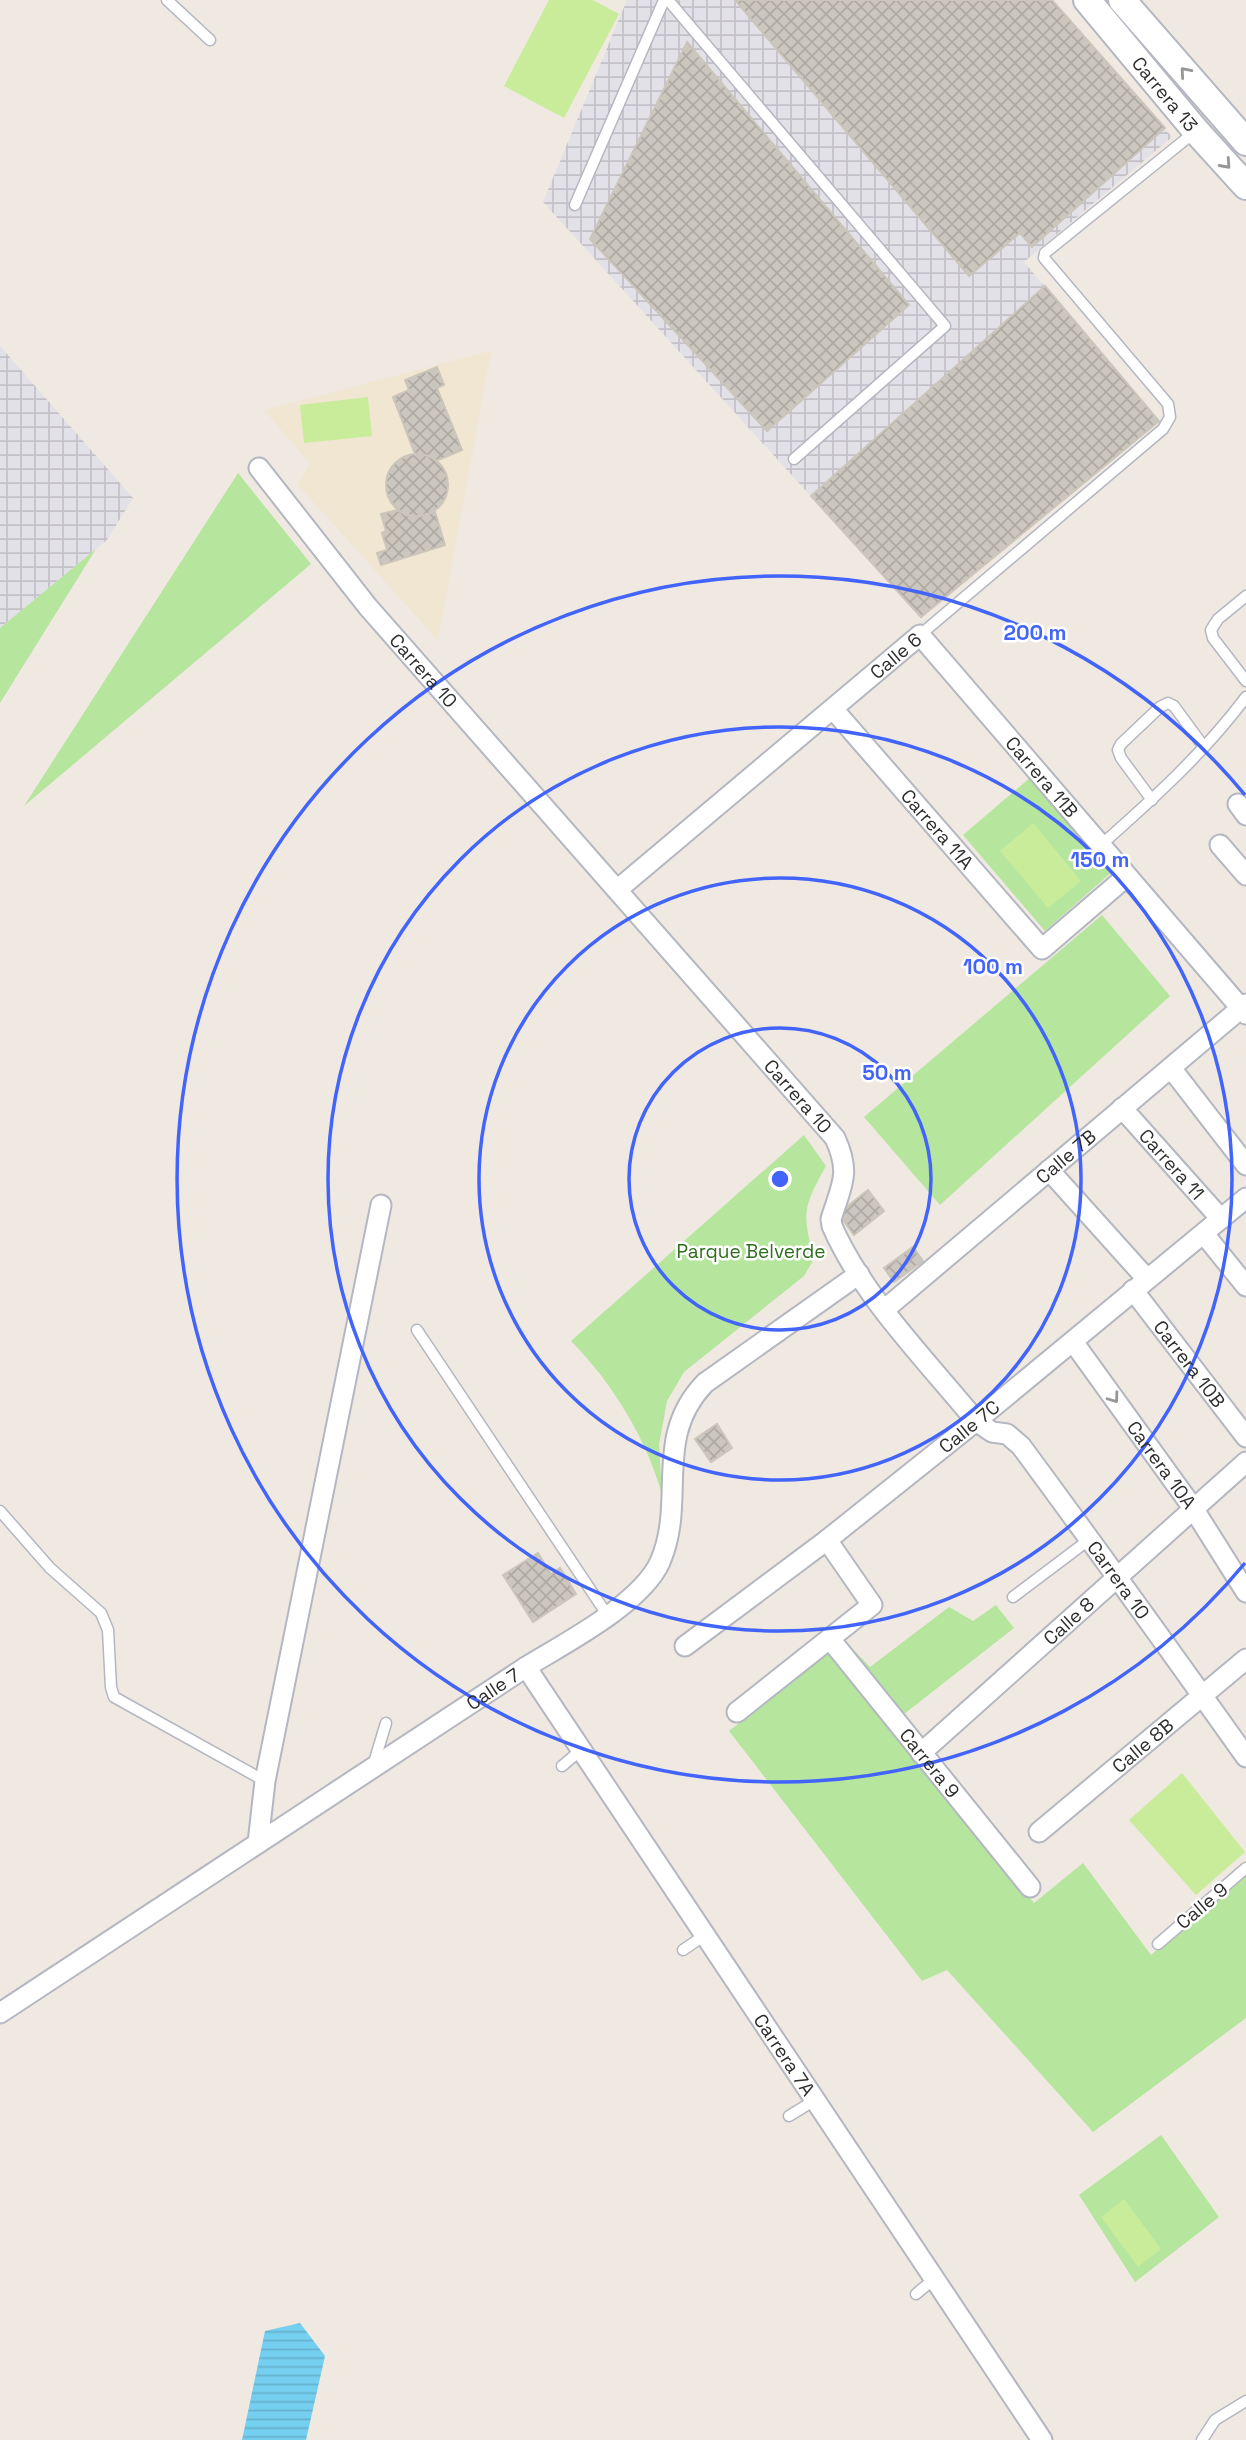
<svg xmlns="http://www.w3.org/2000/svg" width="1246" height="2440" viewBox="0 0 1246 2440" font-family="'Space Grotesk',sans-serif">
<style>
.industrial{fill:url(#industrial-grid)}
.education{fill:#f0e6d1}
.park{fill:#b6e59e}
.pitch{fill:#c9ec9a}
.water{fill:url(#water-rules)}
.building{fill:url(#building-cross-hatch);stroke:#cbc5ba;stroke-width:2}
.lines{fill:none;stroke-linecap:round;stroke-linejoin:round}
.lane-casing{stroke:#b4b7c1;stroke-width:13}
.street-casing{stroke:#b4b7c1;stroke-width:23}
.secondary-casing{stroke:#b4b7c1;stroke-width:30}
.lane{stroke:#fff;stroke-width:10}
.street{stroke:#fff;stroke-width:19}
.secondary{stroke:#fff;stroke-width:26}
.oneway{stroke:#969696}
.ring{fill:none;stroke:#4264fb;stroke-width:3.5}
.labels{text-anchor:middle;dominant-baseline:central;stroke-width:5;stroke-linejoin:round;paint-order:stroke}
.street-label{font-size:19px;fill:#2e2e2e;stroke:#fff}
.park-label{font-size:19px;fill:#2c6e1b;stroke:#fff}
.centre{fill:#4264fb;stroke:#fff;stroke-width:3.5}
.ring-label{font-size:21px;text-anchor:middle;font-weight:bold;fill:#4264fb;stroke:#fff;stroke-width:5;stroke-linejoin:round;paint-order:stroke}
</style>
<defs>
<pattern id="industrial-grid" width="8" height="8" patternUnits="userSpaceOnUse" patternTransform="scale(1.75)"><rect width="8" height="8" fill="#e3e1e8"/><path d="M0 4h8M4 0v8" fill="none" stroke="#c3c1c7"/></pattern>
<pattern id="water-rules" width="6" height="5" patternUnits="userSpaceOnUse" patternTransform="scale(1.75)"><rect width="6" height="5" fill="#75cff0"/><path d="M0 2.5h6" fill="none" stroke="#66b2ce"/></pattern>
<pattern id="building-cross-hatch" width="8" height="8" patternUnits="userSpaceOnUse" patternTransform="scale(1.75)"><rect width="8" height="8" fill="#cbc7bf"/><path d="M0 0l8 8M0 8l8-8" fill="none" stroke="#afaba4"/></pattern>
</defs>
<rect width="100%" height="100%" fill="#efe9e1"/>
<!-- industrial -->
<g class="industrial">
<polygon points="627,0 1052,0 1172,137 1024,262 1159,421 921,617 543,202"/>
<polygon points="0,346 133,498 107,540 0,628"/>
</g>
<!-- education -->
<polygon class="education" points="491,351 438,640 298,485 310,463 264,410"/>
<!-- park -->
<g class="park">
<polygon points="238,473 311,564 24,806"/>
<polygon points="96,549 0,703 0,628"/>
<polygon points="1032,776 1113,871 1045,931 963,835"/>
<polygon points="1102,915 1170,996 940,1205 864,1117"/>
<path d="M 804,1135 L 826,1166 C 803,1207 802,1213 814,1259 L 804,1276 L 684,1372 L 667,1401 L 659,1445 L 662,1495 C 648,1441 611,1381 571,1341 Z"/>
<polygon points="996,1605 1014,1628 890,1725 1034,1903 1083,1863 1151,1955 1246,1872 1246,2018 1093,2132 947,1970 922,1981 729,1731 844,1640 870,1667 949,1607 973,1621"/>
<polygon points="1161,2135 1219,2217 1135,2282 1079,2195"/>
</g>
<!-- pitch -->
<g class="pitch">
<polygon points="549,0 593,0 619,14 564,118 504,86"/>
<polygon points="368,397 372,436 304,443 300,405"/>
<polygon points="1033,823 1081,881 1048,908 1000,851"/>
<polygon points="1182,1773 1245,1852 1196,1895 1129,1820"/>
<polygon points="1124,2199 1161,2249 1138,2267 1101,2217"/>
</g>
<!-- water -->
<polygon class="water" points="300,2323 325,2356 306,2440 242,2440 265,2331"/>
<!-- building -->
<g class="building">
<polygon points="735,0 1052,0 1165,128 1032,247 1020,233 969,276"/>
<polygon points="687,42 909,305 767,431 590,239"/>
<polygon points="1045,286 1159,421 921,617 811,496"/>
<polygon points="437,367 444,385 437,388 462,450 436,461 421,454 415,454 393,397 409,390 405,380"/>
<circle cx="417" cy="485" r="31"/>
<polygon points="397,510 406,515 417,517 435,512 445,545 381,565 377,553 387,550 382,533 386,531 381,514"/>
<polygon points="868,1190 884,1211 854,1235 843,1220 844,1209"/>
<polygon points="913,1247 923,1261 894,1282 884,1268"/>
<polygon points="717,1424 732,1448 711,1462 695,1439"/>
<polygon points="538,1553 551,1574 560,1568 576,1594 533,1622 503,1575"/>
</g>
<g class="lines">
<defs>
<g id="lane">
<polyline points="167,0 210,40"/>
<polyline points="668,0 945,326 794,459"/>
<polyline points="575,205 664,0"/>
<polyline points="1246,596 1218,619 1211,630 1213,638 1246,681"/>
<polyline points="920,635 1163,429 1170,417 1168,404 1044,258 1045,253 1196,131"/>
<polyline points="1152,800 1121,758 1118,750 1121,744 1160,707 1168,703 1174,706 1204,747"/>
<path d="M 1101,845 C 1153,799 1204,753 1246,697"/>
<polyline points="417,1330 608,1616"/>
<polyline points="0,1511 50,1568 101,1613 108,1630 111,1687 114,1697 265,1781"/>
<polyline points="1013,1597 1090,1539"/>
<polyline points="373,1766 386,1723"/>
<polyline points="562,1766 581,1750"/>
<polyline points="1158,1944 1246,1868"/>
<polyline points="683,1950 705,1935"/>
<polyline points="789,2116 815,2100"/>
<polyline points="916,2294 934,2279"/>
<polyline points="1202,2440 1215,2420 1246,2401"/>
</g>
<g id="street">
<path id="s1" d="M 259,468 L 368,607 L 835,1138 C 851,1173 842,1184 831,1219 L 832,1226 C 863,1297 927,1361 976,1421 L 992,1432 L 1007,1434 L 1021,1446 C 1097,1549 1172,1653 1246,1757"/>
<path id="s2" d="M 833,709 L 1042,949 L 1127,876"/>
<polyline points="1238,804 1246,815"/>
<polyline points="1220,845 1246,875"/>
<path id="s3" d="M 617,890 L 920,635 L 1246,1014"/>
<polyline points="1171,1068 1246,1165"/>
<path id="s4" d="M 1122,1108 L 1221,1219"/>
<polyline points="1049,1170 1147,1279"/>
<polyline points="1204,1234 1246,1286"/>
<path id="s5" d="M 1133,1290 L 1246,1437"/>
<path id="s6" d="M 884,1310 L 1246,1004"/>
<path id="s7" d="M 1074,1343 L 1193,1508 L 1246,1592"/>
<path id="s8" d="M 830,1639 L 1030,1887"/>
<path id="s9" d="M 685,1646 L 827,1540 L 976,1421 L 1246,1198"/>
<path id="s10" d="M 526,1667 L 1042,2440"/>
<polyline points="737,1712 872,1605 827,1540"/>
<path id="s11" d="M 921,1753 L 1246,1462"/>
<path id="s12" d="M 1039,1832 L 1246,1659"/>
<polyline points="258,1843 265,1781 381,1205"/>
<path id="s13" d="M 0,2013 L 526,1667 C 565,1643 641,1604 660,1562 C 687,1500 652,1438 705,1383 L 859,1274"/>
</g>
<g id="secondary">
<path id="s14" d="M 1087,0 L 1196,131 L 1246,186"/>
<polyline points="1122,0 1246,142"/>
</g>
</defs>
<!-- lane casing -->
<use href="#lane" class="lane-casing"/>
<!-- street casing -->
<use href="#street" class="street-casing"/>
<!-- secondary casing -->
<use href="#secondary" class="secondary-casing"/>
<!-- lane -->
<use href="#lane" class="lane"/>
<!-- street -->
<use href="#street" class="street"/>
<!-- secondary -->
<use href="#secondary" class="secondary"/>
</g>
<!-- one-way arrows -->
<defs><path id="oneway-chevron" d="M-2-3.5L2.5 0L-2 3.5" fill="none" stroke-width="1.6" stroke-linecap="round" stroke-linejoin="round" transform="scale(1.75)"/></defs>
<g class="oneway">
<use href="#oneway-chevron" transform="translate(1185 72) rotate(-131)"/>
<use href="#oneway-chevron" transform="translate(1226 164) rotate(48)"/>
<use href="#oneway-chevron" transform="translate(1114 1398) rotate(54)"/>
</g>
<!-- distance rings -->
<g class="ring">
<circle cx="780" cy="1179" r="151"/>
<circle cx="780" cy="1179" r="301"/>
<circle cx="780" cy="1179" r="452"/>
<path d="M1245 1563A603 603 0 1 1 1245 795"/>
</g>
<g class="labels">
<!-- street labels -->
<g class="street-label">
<text stroke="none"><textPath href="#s14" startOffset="122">Carrera 13</textPath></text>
<text stroke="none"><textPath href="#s3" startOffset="364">Calle 6</textPath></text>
<text stroke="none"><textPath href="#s1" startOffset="261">Carrera 10</textPath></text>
<text stroke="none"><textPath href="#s3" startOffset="583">Carrera 11B</textPath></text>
<text stroke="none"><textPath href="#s2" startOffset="159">Carrera 11A</textPath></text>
<text stroke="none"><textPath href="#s1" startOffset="828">Carrera 10</textPath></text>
<text stroke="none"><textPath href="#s6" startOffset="238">Calle 7B</textPath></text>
<text stroke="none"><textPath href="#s4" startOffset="75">Carrera 11</textPath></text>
<text stroke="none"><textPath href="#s5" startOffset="93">Carrera 10B</textPath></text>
<text stroke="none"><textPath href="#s9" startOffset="359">Calle 7C</textPath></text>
<text stroke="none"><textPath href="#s7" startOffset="150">Carrera 10A</textPath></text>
<text stroke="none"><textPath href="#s1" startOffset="1437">Carrera 10</textPath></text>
<text stroke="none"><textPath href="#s11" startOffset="198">Calle 8</textPath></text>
<text stroke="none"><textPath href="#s13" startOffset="590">Calle 7</textPath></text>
<text stroke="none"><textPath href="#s12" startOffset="135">Calle 8B</textPath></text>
<text stroke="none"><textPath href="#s8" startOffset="159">Carrera 9</textPath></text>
<text transform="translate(1202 1906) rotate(-40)">Calle 9</text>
<text stroke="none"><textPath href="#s10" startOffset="466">Carrera 7A</textPath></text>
</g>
<!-- park labels -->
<g class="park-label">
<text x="751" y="1251">Parque Belverde</text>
</g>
</g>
<circle cx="780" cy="1179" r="10" class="centre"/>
<g class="ring-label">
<text x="1035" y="640">200 m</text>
<text x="1100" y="867">150 m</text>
<text x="993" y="974">100 m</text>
<text x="887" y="1080">50 m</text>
</g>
</svg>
